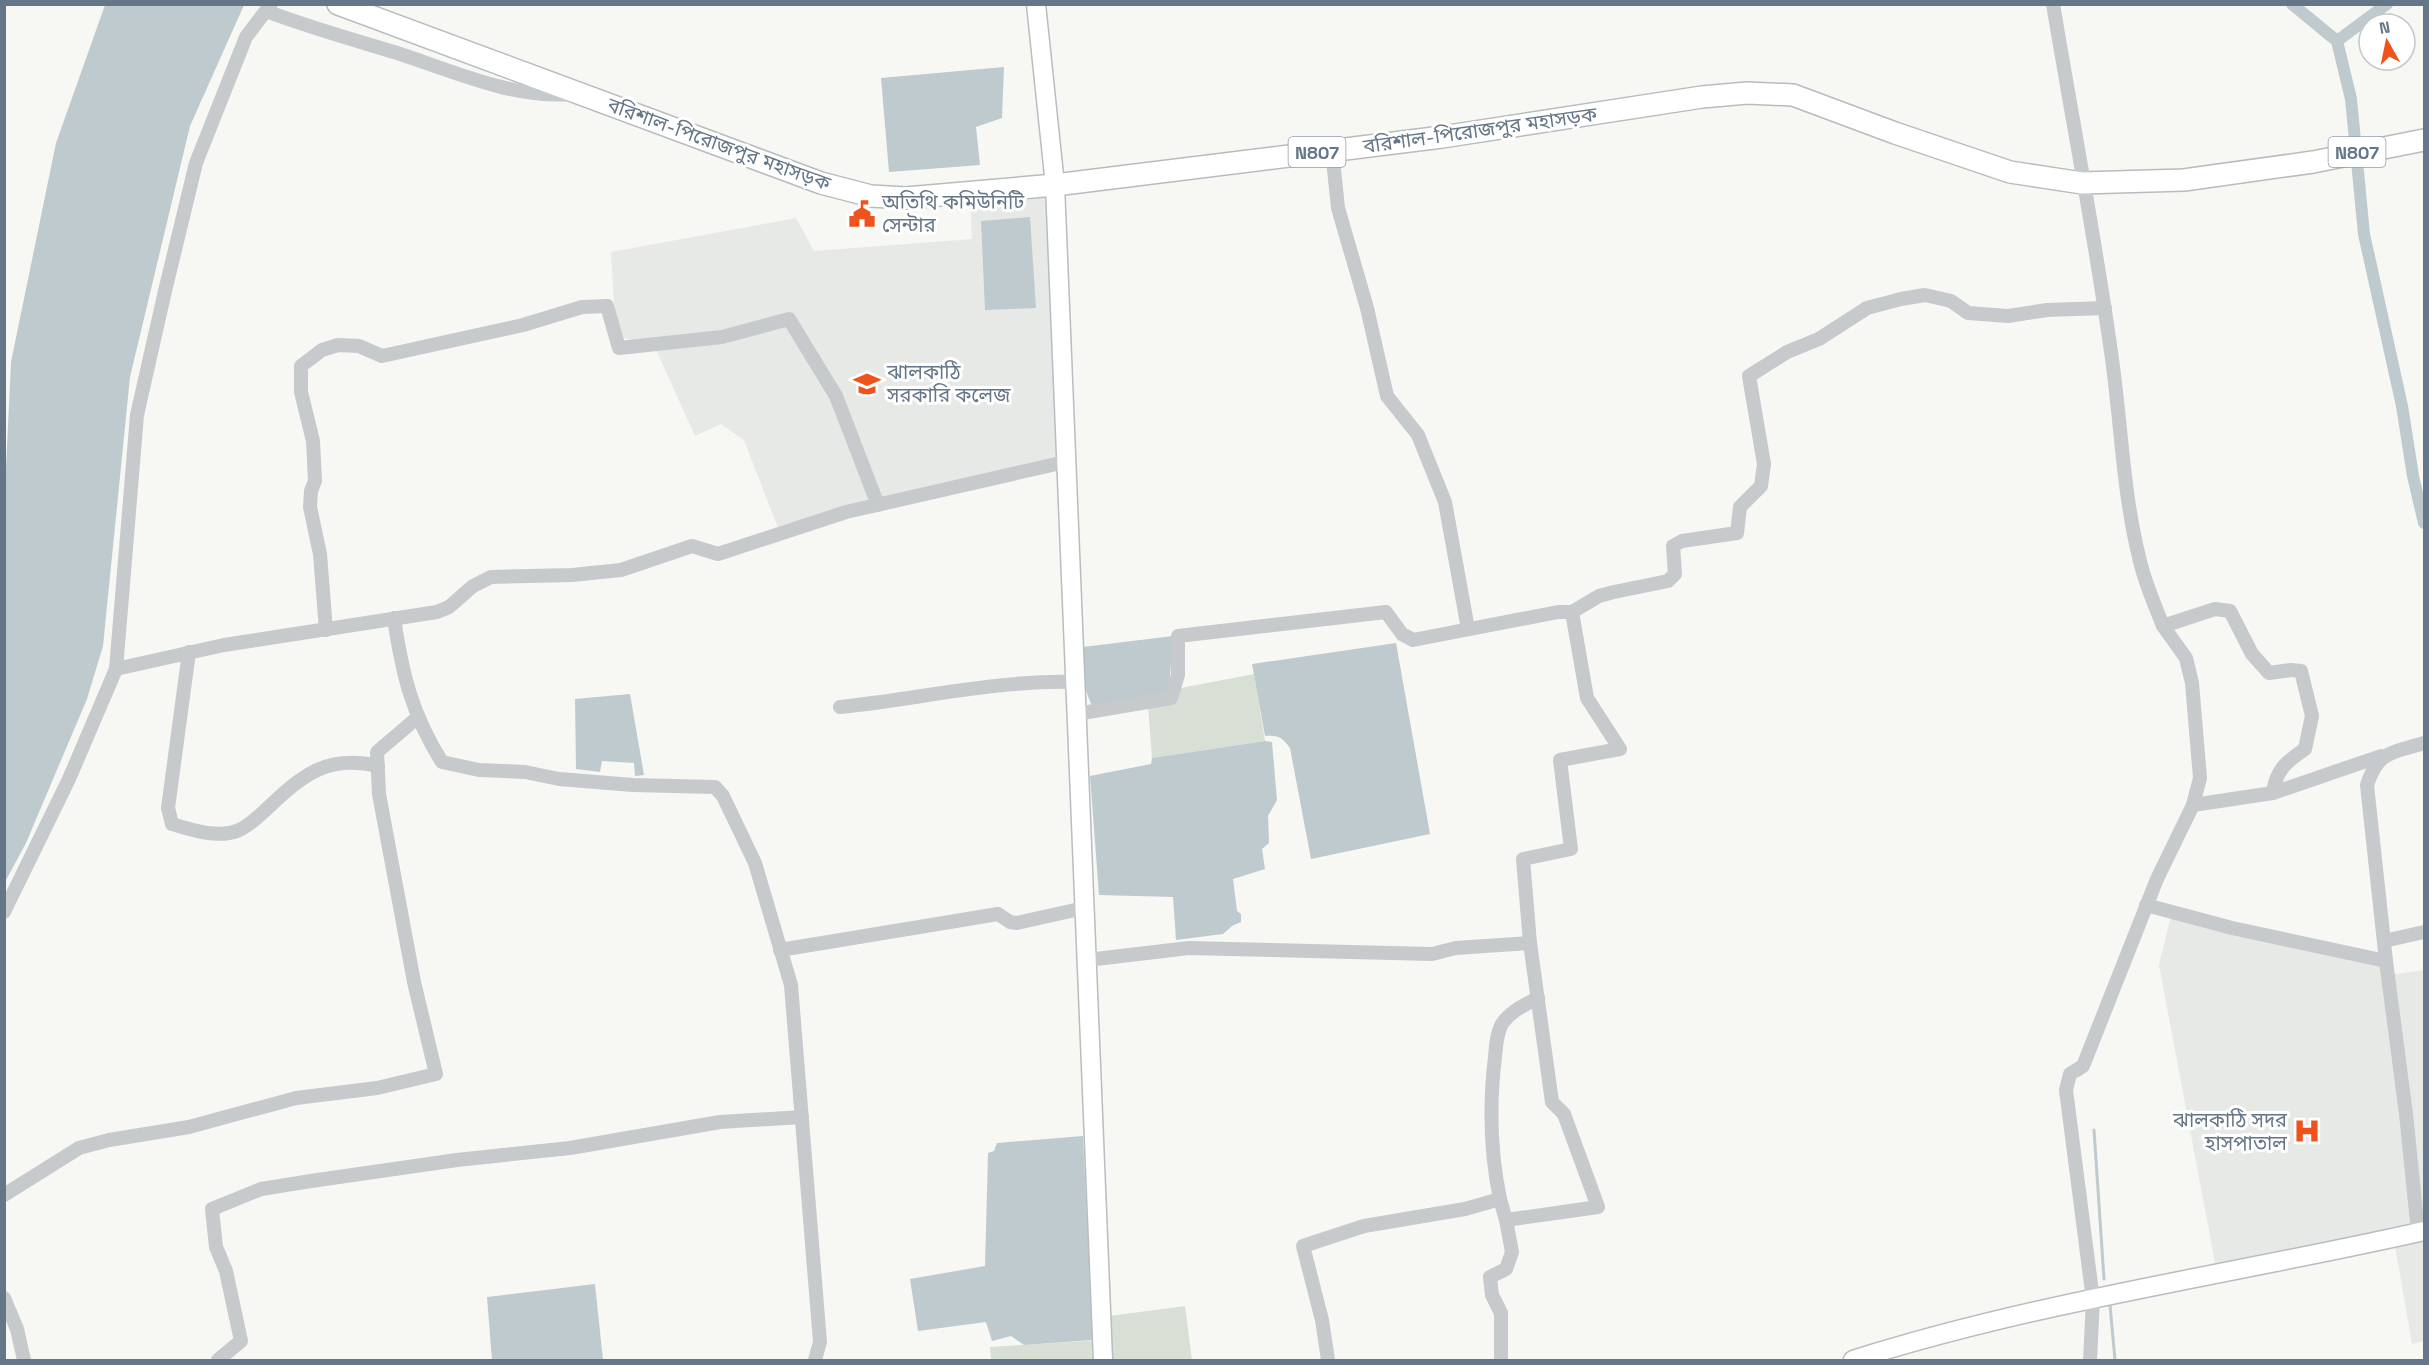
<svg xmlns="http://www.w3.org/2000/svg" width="2429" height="1365" viewBox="0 0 2429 1365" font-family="'Space Grotesk','Noto Sans Bengali',sans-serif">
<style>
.built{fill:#e7e9e7}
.green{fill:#d8dfd4}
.water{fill:#bfcacf}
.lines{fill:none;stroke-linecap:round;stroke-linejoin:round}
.stream{stroke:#bfcacf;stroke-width:3}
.canal{stroke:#bfcacf;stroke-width:12}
.secondary-casing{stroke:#b8bdc2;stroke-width:21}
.trunk-casing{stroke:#b8bcbf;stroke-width:24}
.minor{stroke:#c6cacd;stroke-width:14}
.secondary{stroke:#fff;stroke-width:18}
.trunk{stroke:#fff;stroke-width:21}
.labels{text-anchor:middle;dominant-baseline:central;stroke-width:6;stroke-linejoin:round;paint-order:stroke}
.shield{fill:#fff;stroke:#929fab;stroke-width:1.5}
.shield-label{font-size:18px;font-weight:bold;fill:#647687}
.street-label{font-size:20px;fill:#647687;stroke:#fff}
.poi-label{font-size:20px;fill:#647687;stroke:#fff;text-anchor:start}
</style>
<rect width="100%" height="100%" fill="#f7f7f3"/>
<!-- built -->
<g class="built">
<polygon points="1055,185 1065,462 780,533 744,440 721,424 695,436 654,345 616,336 611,252 796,218 814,251 972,239 970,192"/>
<polygon points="2172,912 2386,961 2388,975 2424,970 2424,1231 2217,1273 2159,965"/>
<polygon points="2424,1235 2424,1341 2412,1344 2395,1246"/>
</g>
<!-- green -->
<g class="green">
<polygon points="1254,674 1265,741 1152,758 1148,704 1176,689"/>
<polygon points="1185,1306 1192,1360 991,1360 990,1347 1103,1340 1102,1317"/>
</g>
<!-- water -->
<g class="water">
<polygon points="105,5 244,5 190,126 130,377 103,646 87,699 26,843 5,882 4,510 11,362 56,143"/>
<polygon points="1004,67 1002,118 976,127 980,165 889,172 881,78"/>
<polygon points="1030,217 1036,308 985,310 981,221"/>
<polygon points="1173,636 1169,690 1162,695 1092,706 1084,686 1083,647"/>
<path d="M 1396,643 L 1430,834 L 1311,859 L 1290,748 C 1282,737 1278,735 1265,736 L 1252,664 Z"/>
<polygon points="630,694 644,775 635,776 634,763 602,761 600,772 576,769 575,699"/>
<polygon points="1265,741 1272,742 1277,800 1268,816 1269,843 1262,849 1265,869 1233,879 1237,911 1241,914 1241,922 1232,926 1223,934 1176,940 1173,897 1099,895 1090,776 1151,764 1152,758"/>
<polygon points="1083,1136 1093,1340 1024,1345 1011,1336 992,1341 986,1322 918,1331 910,1279 985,1266 988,1153 994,1151 997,1143"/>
<polygon points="595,1284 603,1360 492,1360 487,1297"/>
</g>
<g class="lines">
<!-- stream -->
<g class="stream">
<polyline points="2094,1130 2104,1279"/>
<polyline points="2110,1305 2115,1360"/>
</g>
<!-- canal -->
<g class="canal">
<polyline points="2292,4 2337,41 2351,99 2364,234 2402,406 2413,476 2424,523"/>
<polyline points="2337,41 2387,4"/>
</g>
<defs>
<g id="secondary">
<polyline points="1036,4 1055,185 1103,1360"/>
<path d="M 1853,1360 C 2039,1301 2234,1274 2424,1231"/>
</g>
<polyline id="trunk" points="338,4 821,183 871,196 906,198 1055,185 1442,137 1702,97 1747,93 1793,95 1895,133 2010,172 2082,183 2184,180 2313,162 2424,140"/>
</defs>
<!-- secondary casing -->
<use href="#secondary" class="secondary-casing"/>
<!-- trunk casing -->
<use href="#trunk" class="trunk-casing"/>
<!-- minor -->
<g class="minor">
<path d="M 2053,4 C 2072,118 2094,232 2110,345 C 2121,416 2122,488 2139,557 C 2144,581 2154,603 2163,626 L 2215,609 L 2230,611 L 2252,654 L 2269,673 L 2291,670 L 2301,671 L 2312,716 L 2305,749 C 2286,762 2276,770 2273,793 L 2193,805 L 2157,879 L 2083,1066 L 2070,1074 L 2066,1090 L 2093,1300 L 2090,1360"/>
<path d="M 266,11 C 308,27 351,39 394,52 C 451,70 511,99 572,94"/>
<polyline points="1332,150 1338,208 1367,308 1387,396 1418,435 1445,502 1468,629"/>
<path d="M 394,618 C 402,673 412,715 442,762 L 479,770 L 525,772 L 559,779 L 633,785 L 715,787 L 723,796 L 755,863 L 791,985 L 820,1342 L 815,1360"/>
<polyline points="2163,626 2186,658 2192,683 2200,778 2193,805"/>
<polyline points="326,630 320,554 310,507 311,491 315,481 313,441 301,392 301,366 322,350 338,345 359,346 382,356 523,325 582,307 607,306 619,348 722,337 789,319 836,396 878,505"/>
<path d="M 189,652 L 168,808 L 172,824 C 191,830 219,839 239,830 C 251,825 262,813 272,804 C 304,773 330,755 378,766"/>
<polyline points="116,669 224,645 437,612 449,607 473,586 491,577 572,575 621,570 692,546 718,554 846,512 1065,462"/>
<path d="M 840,707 C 919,699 995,680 1074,682"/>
<polyline points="1076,714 1171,698 1178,675 1178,636 1386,612 1402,634 1413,640 1558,612 1572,612 1599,596 1614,592 1668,581 1675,574 1673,546 1682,541 1737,533 1740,507 1761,486 1764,464 1749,376 1787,352 1819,339 1867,308 1901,299 1925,295 1951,301 1968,313 2008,316 2047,310 2105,308"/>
<polyline points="2273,793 2381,756"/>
<polyline points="2146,905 2232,928 2386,961 2406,1114 2418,1232"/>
<polyline points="4,912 69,779 116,669 137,415 165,291 196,163 246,37 271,4"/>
<polyline points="2384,941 2424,932"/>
<polyline points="1530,943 1523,859 1571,849 1560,760 1620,749 1587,698 1572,612"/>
<polyline points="780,950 998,914 1010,922 1017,923 1084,908"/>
<polyline points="1087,960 1189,948 1432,954 1456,948 1530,943 1552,1102 1564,1114 1598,1207 1506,1220 1512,1252 1506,1269 1490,1277 1492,1295 1501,1313 1501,1360"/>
<path d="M 2386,961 L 2367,785 C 2378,750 2393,753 2424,743"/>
<polyline points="4,1195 79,1148 109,1140 189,1127 296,1098 377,1088 436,1074 414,982 379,794 377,752 418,717"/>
<path d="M 1500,1199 C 1490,1151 1489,1106 1495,1057 C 1496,1046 1497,1029 1504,1021 C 1513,1010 1526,1004 1538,998"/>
<polyline points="4,1298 17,1329 24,1360"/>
<polyline points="218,1360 241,1341 226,1271 216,1247 212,1209 261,1189 311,1181 457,1160 570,1148 720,1122 802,1117"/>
<polyline points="1328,1360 1322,1320 1303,1246 1364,1226 1465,1209 1500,1199 1506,1220"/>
</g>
<!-- secondary -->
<use href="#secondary" class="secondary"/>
<!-- trunk -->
<use href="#trunk" class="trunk"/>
</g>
<!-- icons -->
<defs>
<symbol id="civic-bare" viewBox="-9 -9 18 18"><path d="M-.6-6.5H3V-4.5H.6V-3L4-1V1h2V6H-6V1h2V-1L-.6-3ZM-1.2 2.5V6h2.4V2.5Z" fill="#ef531b" stroke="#fff" stroke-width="2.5" paint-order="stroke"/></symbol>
<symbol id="university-bare" viewBox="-9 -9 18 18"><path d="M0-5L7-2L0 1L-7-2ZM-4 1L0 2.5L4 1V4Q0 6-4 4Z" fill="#ef531b" stroke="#fff" stroke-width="2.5" paint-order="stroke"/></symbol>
<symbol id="hospital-bare" viewBox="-9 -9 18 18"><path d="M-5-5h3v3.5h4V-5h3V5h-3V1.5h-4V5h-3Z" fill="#ef531b" stroke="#fff" stroke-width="2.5" paint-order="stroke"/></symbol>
</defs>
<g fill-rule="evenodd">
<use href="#civic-bare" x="843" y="195" width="38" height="38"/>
<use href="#university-bare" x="848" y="365" width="38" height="38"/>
<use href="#hospital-bare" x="2288" y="1112" width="38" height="38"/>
</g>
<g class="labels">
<!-- shield labels -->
<g class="shield">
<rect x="1288.5" y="137" width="57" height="30" rx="4.5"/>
<rect x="2328.5" y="137" width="57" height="30" rx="4.5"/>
</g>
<g class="shield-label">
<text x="1317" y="152">N807</text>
<text x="2357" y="152">N807</text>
</g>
<!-- street labels -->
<g class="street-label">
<text transform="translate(1480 130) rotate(-8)">বরিশাল-পিরোজপুর মহাসড়ক</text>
<text transform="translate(719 144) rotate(20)">বরিশাল-পিরোজপুর মহাসড়ক</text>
</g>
<!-- poi labels -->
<g class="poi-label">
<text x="882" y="202">অতিথি কমিউনিটি<tspan x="882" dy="23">সেন্টার</tspan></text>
<text x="887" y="372">ঝালকাঠি<tspan x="887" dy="23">সরকারি কলেজ</tspan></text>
<text x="2287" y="1120" text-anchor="end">ঝালকাঠি সদর<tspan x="2287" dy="23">হাসপাতাল</tspan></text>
</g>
</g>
<!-- border -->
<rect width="2429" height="1365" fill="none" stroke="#647687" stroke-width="12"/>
<!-- north arrow -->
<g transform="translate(2387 42) rotate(351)"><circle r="28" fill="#ffffff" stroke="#c1c8cf" stroke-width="1.5"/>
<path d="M0-4.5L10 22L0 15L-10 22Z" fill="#ef531b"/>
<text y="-9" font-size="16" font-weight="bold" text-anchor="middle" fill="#647687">N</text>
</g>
</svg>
